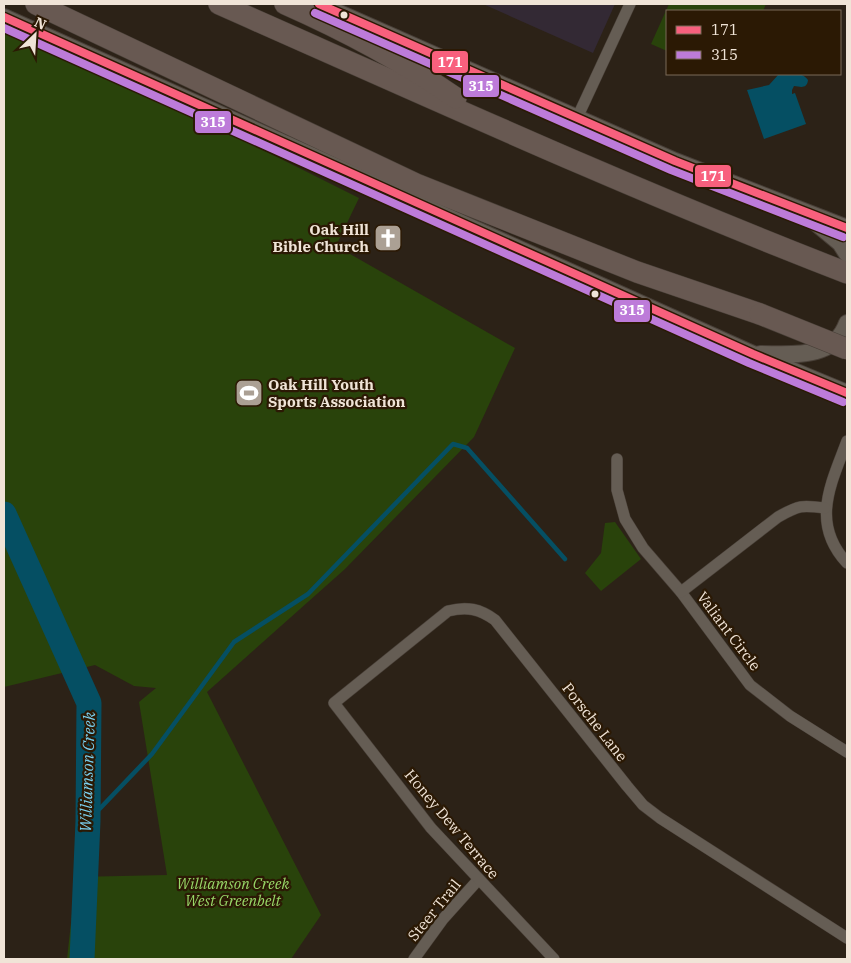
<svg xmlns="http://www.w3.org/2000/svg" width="851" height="963" viewBox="0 0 851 963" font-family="'IBM Plex Serif',serif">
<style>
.commercial{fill:#332934}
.green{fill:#29430b}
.water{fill:#054f63}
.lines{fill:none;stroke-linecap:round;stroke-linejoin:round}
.stream{stroke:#054f63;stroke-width:4.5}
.river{stroke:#054f63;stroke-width:25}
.minor-casing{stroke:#483f37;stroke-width:12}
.secondary-casing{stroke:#483f37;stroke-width:18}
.motorway-casing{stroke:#483f37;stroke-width:22}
.minor{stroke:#655d54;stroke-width:11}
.secondary{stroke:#655d54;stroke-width:16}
.motorway{stroke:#685952;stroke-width:21}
.motorway-bridge-casing{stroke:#483f37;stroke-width:22;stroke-linecap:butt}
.motorway-bridge{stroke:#685952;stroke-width:21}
.bus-1-casing{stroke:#2b1904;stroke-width:11}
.bus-2-casing{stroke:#2b1904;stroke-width:11}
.bus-1{stroke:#f8607d;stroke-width:8}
.bus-2{stroke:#bd7bd9;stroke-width:8}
.bus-dot{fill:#f0e4d7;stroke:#2b1904;stroke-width:2}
.labels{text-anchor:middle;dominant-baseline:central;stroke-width:4.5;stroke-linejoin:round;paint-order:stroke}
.poi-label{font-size:15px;font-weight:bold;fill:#f0e4d7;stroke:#2b1904;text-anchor:end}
.street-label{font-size:15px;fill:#f0e4d7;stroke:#2b1904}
.park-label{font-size:15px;font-style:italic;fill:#97d767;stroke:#2b1904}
.water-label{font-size:16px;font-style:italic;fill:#7cd3f3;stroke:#2b1904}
.line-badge{stroke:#2b1904;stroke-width:2}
.badge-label{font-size:14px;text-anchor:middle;font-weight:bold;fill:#fff}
</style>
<rect width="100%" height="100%" fill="#2c2217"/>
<!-- commercial -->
<polygon class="commercial" points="483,4 615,4 593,53"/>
<!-- green -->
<g class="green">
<polygon points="669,4 766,4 763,11 667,11 667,51 651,44"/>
<polygon points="4,30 255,146 359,198 336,246 515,348 474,437 345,569 207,692 321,915 291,959 67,959 76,877 167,875 139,702 156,688 134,686 95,665 4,687"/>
<polygon points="615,522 641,559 601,591 585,573 601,553 605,523"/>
</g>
<!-- water -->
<path class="water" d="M 779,74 C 789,74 802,71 808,80 C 807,89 801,87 794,86 L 792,90 L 792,94 L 795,93 L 806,124 L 764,139 L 747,90 L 769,85 Z"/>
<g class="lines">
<!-- stream -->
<polyline class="stream" points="88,821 152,754 234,642 308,594 453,444 467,448 565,559"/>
<!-- river -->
<polyline class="river" points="4,514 89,703 88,821 82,959"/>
<defs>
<g id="minor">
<polyline points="577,118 630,4"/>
<path d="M 847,441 C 831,484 810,523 847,563"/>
<polyline points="617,459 617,490 625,519 643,548 681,592 750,685 790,716 847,752"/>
<path d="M 681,592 L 778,517 C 799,505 802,505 825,508"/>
<polyline points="414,959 443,919 478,880"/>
<path d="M 554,959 L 431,828 L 334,703 L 448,611 C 467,606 480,609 495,620 L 627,786 L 643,805 L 660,818 L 847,938"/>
</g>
<g id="secondary">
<polyline points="319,4 675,161 847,228"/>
<polyline points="4,17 753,354 847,393"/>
<polyline points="811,219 840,243 847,254"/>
<path d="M 760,354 C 792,354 834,360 847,323"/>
</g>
<g id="motorway">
<polyline points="36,4 416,184 637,272 760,314"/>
<path d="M 219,4 C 427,96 635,191 847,273"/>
<path d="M 285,4 C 344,30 402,61 456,98"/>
</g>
</defs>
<!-- minor casing -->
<use href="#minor" class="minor-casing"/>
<!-- secondary casing -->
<use href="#secondary" class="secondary-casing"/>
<!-- motorway casing -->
<use href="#motorway" class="motorway-casing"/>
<!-- minor -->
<use href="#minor" class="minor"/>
<!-- secondary -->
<use href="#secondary" class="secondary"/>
<!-- motorway -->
<use href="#motorway" class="motorway"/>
<defs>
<polyline id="motorway-bridge" points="760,314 847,349"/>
</defs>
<!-- motorway-bridge casing -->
<use href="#motorway-bridge" class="motorway-bridge-casing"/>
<!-- motorway-bridge -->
<use href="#motorway-bridge" class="motorway-bridge"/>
<defs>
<g id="bus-1">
<polyline points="319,4 675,161 847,228"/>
<polyline points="4,17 753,354 847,393"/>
</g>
<g id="bus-2">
<polyline points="315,13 671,170 843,237"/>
<polyline points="4,28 749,363 843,402"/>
</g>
</defs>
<!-- bus-1 casing -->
<use href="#bus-1" class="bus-1-casing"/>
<!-- bus-2 casing -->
<use href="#bus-2" class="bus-2-casing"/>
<!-- bus-1 -->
<use href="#bus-1" class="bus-1"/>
<!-- bus-2 -->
<use href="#bus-2" class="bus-2"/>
</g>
<!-- icons -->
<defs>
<symbol id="church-square" viewBox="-11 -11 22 22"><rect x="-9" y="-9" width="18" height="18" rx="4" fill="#aba094" stroke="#2b1904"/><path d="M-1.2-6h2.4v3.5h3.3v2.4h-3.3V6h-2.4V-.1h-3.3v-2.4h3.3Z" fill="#fff"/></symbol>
<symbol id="stadium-square" viewBox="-11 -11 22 22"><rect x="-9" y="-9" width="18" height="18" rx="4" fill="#aba094" stroke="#2b1904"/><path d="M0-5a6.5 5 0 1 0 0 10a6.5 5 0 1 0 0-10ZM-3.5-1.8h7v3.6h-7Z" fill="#fff"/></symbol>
</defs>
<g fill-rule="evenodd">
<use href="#church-square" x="372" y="222" width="32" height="32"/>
<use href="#stadium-square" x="233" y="377" width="32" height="32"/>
</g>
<!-- markers -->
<g class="bus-dot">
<circle cx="344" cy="15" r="4.5"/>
<circle cx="595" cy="294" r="4.5"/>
</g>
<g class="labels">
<!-- poi labels -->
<g class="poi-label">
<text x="369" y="229">Oak Hill<tspan x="369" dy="17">Bible Church</tspan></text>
<text x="268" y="384" text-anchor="start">Oak Hill Youth<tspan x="268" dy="17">Sports Association</tspan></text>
</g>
<!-- street labels -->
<g class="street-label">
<text transform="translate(729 631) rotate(53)">Valiant Circle</text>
<text transform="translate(595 722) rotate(52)">Porsche Lane</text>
<text transform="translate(452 824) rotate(50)">Honey Dew Terrace</text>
<text transform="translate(434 910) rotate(-51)">Steer Trail</text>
</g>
<!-- park labels -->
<g class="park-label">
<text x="233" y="883">Williamson Creek<tspan x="233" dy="17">West Greenbelt</tspan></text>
</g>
<!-- water labels -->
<g class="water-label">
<text transform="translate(87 772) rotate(-88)">Williamson Creek</text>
</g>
</g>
<g class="line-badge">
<rect x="431" y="50" width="38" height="24" rx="5" fill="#f8607d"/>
<rect x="462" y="74" width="38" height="24" rx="5" fill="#bd7bd9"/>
<rect x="194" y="110" width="38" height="24" rx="5" fill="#bd7bd9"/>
<rect x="694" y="164" width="38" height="24" rx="5" fill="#f8607d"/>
<rect x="613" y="299" width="38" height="24" rx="5" fill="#bd7bd9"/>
</g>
<g class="badge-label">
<text x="450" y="67">171</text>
<text x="481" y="91">315</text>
<text x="213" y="127">315</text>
<text x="713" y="181">171</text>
<text x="632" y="315">315</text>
</g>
<!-- border -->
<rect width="851" height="963" fill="none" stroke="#f0e4d7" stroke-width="10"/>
<!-- legend -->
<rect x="666" y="10" width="175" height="65" fill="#2b1904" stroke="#7a6a58"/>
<rect x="676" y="26" width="25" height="8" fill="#f8607d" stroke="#7a6a58"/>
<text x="711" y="35" font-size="15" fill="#f0e4d7">171</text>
<rect x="676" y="51" width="25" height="8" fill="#bd7bd9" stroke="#7a6a58"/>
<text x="711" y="60" font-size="15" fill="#f0e4d7">315</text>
<!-- north arrow -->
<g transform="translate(35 35) rotate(25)" stroke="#2b1904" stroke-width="4" paint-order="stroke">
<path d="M0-4L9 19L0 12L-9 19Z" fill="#f0e4d7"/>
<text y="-8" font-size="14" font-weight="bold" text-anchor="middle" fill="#f0e4d7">N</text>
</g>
</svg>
